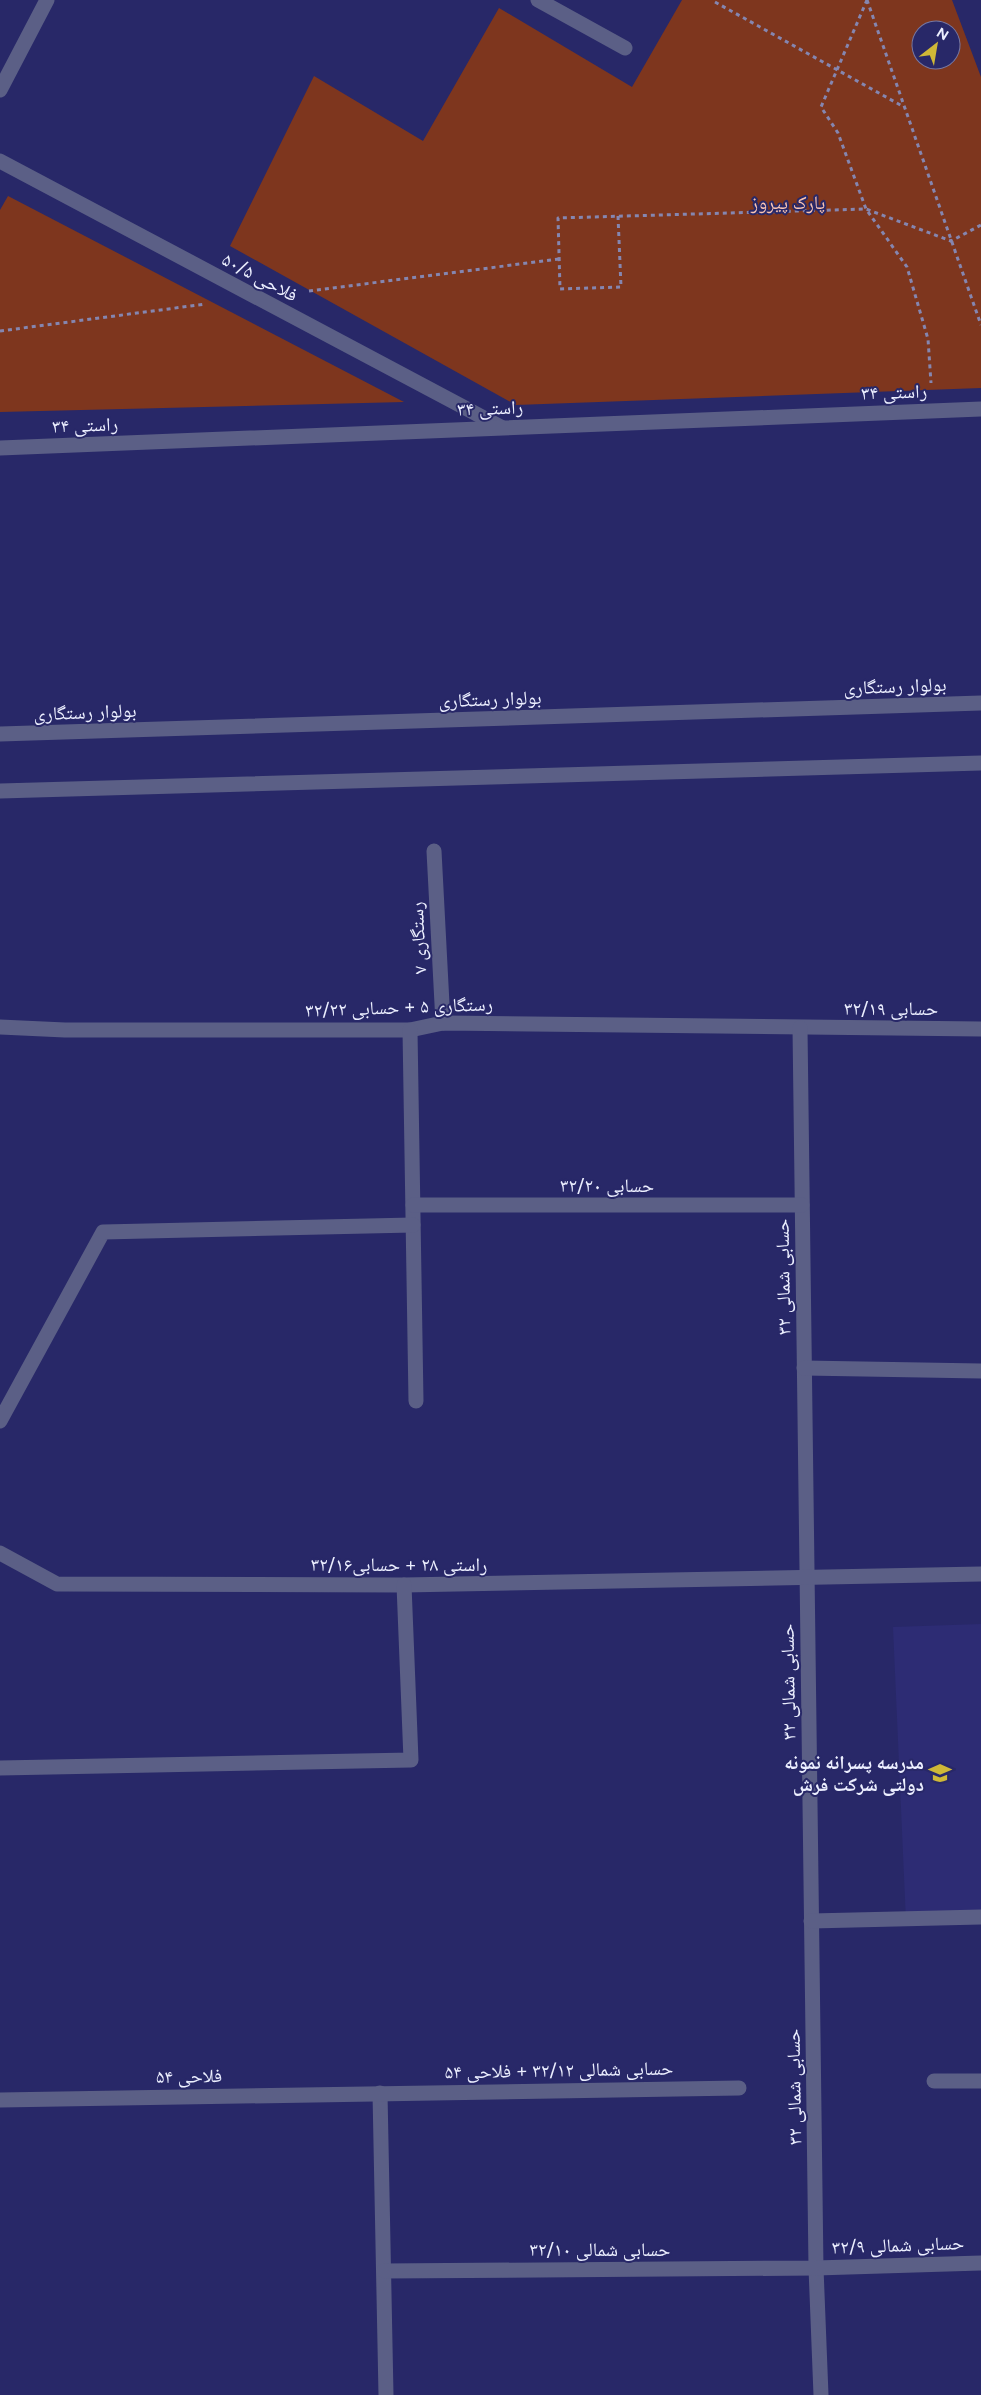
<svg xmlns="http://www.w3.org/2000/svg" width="981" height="2395" viewBox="0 0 981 2395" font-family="Figtree,'Noto Naskh Arabic',sans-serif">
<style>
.built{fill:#2d2c74}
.green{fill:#7e361e;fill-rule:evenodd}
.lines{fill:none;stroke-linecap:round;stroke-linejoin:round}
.path{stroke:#8586b0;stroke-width:3;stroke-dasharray:4 4;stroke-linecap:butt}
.minor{stroke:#5b5f86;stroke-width:15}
.labels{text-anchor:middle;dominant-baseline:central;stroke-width:4;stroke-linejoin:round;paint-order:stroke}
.park-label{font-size:19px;fill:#fac4b2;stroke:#282868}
.street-label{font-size:19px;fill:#ecefff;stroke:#282868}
.poi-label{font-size:19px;font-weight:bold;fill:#ecefff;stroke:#282868;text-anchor:end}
</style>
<rect width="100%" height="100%" fill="#282868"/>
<!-- built -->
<polygon class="built" points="981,1624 981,1918 906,1921 893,1627"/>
<!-- green -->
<g class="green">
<path d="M 682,0 L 952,0 L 981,77 L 981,388 L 516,405 L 230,246 L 314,76 L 423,141 L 499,8 L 632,87 ZM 921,30 L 951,30 L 951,60 L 921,60 Z"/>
<polygon points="8,196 404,402 0,412 0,210"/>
</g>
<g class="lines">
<!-- path -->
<g class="path">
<polyline points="867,0 821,107 838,133 866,209 907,267 928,339 931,383"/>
<polyline points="867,0 981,325"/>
<polyline points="715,2 904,107"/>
<polyline points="618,216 621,287 560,289 558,218 866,209 951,241 981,225"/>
<polyline points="309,291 559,259"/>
<polyline points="0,331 206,304"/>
</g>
<!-- minor -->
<g class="minor">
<polyline points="538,0 625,48"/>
<polyline points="0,90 47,0"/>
<polyline points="0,161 501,427"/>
<polyline points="0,448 981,409"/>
<polyline points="0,734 981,703"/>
<polyline points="0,791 981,763"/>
<polyline points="434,851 443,1023"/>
<polyline points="0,1027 65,1030 410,1030 443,1023 981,1029"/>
<polyline points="800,1028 816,2268 821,2395"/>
<polyline points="410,1030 416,1401"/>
<polyline points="413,1205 802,1205"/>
<polyline points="804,1368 981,1371"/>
<polyline points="0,1421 103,1232 413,1225"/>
<polyline points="0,1553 57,1584 404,1585 981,1574"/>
<polyline points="0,1768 411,1760 404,1585"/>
<polyline points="811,1921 981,1917"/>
<polyline points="934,2081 981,2081"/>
<polyline points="380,2093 386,2395"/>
<polyline points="0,2100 739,2088"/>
<polyline points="384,2271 816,2268 981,2263"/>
</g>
</g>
<!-- icons -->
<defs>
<symbol id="school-bare" viewBox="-9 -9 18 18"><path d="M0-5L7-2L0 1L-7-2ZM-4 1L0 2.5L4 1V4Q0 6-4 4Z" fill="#cfb837" stroke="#282868" stroke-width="2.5" paint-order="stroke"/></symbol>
</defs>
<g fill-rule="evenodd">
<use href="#school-bare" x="924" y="1757" width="32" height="32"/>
</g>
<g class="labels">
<!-- park labels -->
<g class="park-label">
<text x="788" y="202">پارک پیروز</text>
</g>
<!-- street labels -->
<g class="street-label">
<text transform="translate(260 277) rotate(28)">فلاحی ۵۰/۵</text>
<text transform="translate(894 392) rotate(-2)">راستی ۳۴</text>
<text transform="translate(490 408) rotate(-2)">راستی ۳۴</text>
<text transform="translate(85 425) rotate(-2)">راستی ۳۴</text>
<text transform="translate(895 686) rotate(-2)">بولوار رستگاری</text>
<text transform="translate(490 699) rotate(-2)">بولوار رستگاری</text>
<text transform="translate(85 712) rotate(-2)">بولوار رستگاری</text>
<text transform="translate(418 938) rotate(-93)">رستگاری ۷</text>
<text transform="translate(399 1007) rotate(-2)">رستگاری ۵ + حسابی ۳۲/۲۲</text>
<text x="891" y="1008">حسابی ۳۲/۱۹</text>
<text x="607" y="1185">حسابی ۳۲/۲۰</text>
<text transform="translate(783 1277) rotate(-91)">حسابی شمالی ۳۲</text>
<text x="399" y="1564">راستی ۲۸ + حسابی۳۲/۱۶</text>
<text transform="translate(788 1682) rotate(-91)">حسابی شمالی ۳۲</text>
<text transform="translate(559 2070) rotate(-1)">حسابی شمالی ۳۲/۱۲ + فلاحی ۵۴</text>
<text transform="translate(189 2076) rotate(-1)">فلاحی ۵۴</text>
<text transform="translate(794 2087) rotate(-91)">حسابی شمالی ۳۲</text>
<text transform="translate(898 2245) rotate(-2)">حسابی شمالی ۳۲/۹</text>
<text x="600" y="2249">حسابی شمالی ۳۲/۱۰</text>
</g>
<!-- poi labels -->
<g class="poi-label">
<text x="924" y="1762">مدرسه پسرانه نمونه<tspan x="924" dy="22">دولتی شرکت فرش</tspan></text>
</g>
</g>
<!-- north arrow -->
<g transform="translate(936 45) rotate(31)"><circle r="24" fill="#282868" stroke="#7678a4"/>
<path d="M0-4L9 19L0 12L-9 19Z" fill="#cfb837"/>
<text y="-8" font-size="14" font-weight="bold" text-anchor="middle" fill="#ecefff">N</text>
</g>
</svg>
